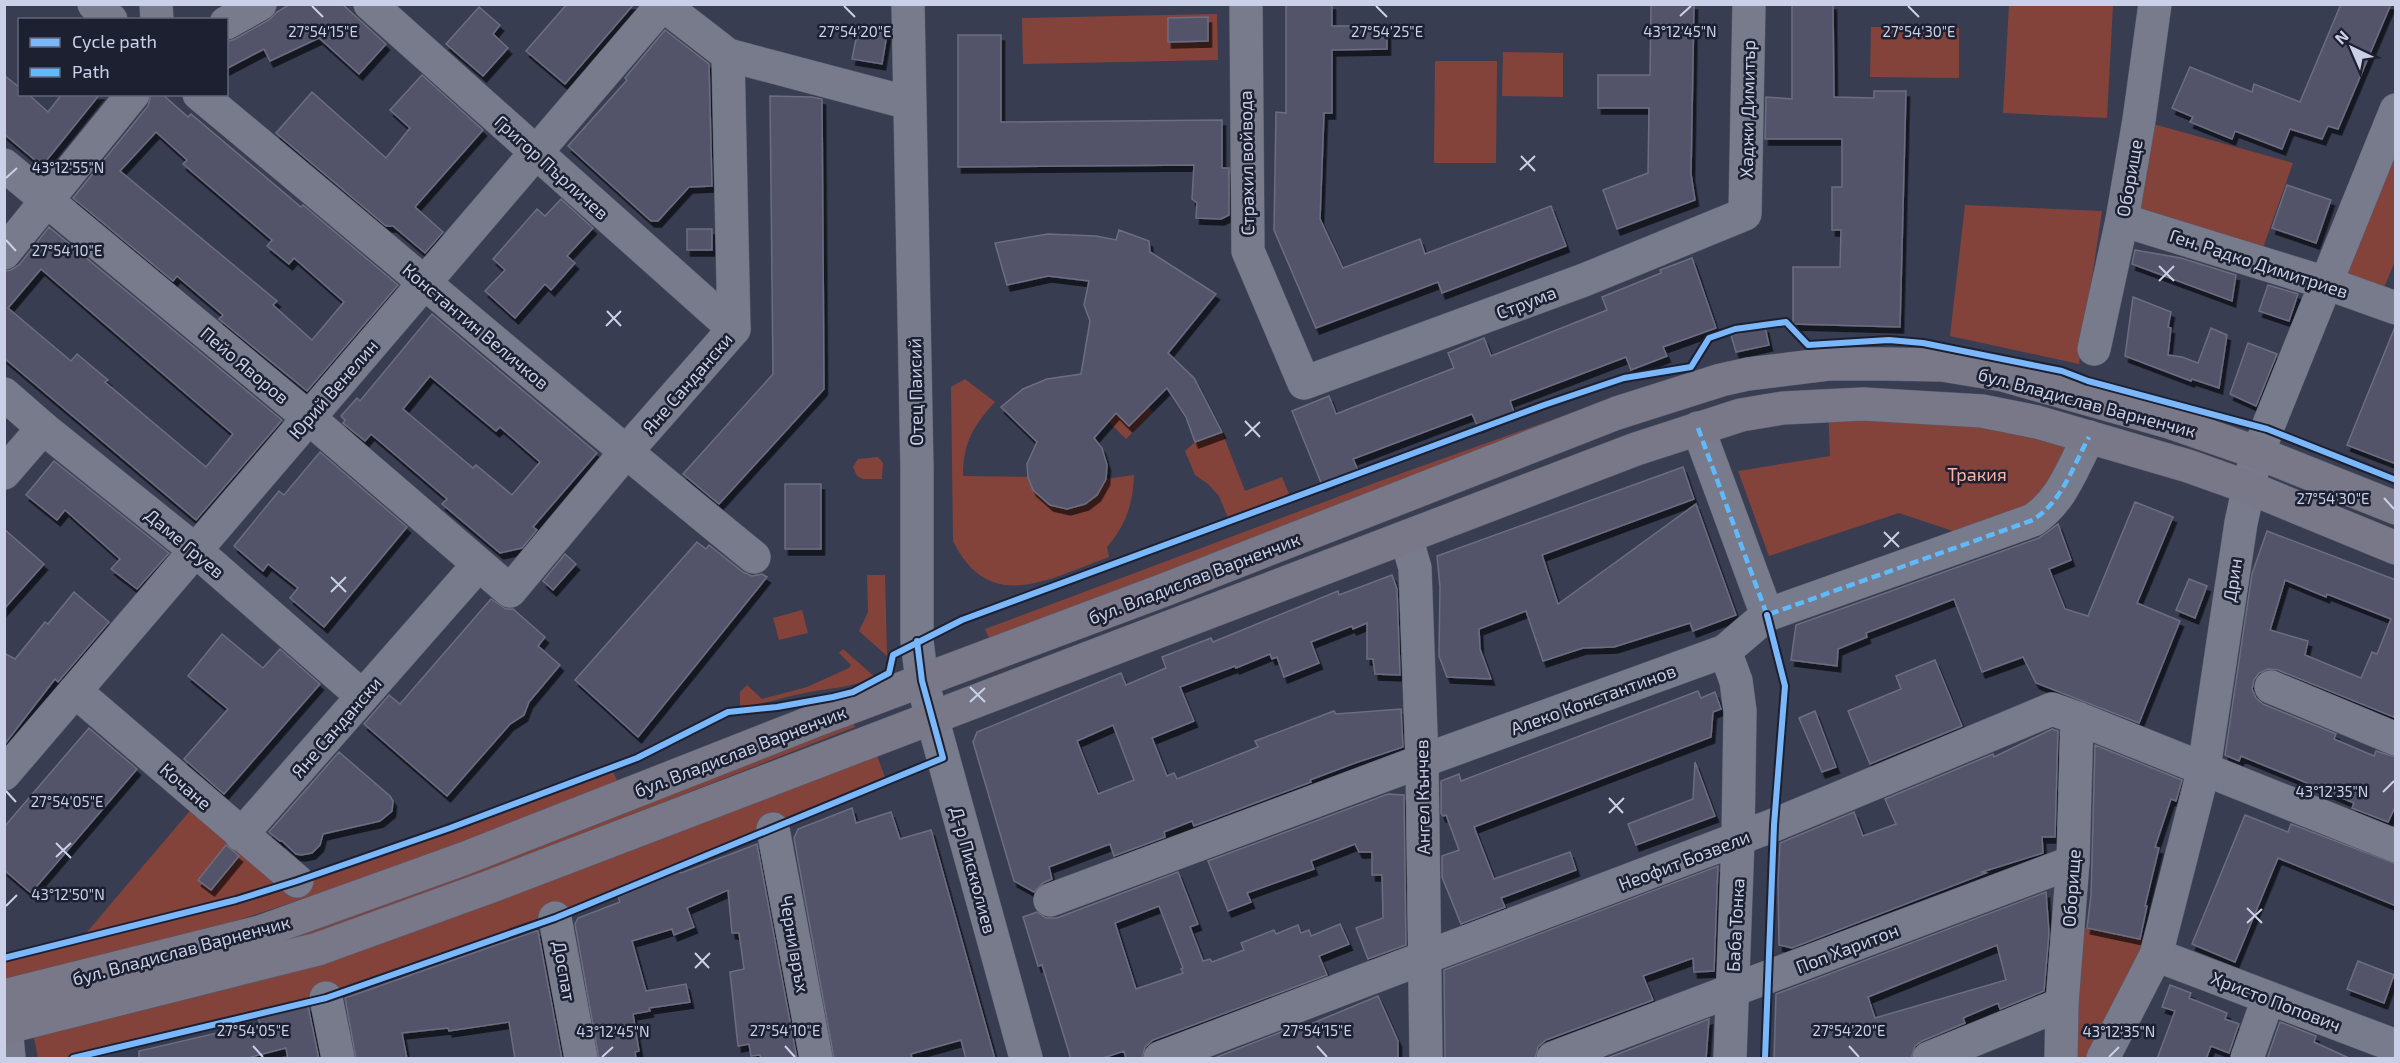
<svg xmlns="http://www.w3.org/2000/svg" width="2400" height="1063" viewBox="0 0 2400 1063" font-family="'Exo 2',sans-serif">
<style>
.green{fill:#84433a}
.building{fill:#53536b;stroke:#6d6d80;stroke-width:1.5;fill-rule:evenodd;filter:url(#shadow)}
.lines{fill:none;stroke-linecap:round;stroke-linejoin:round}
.minor-casing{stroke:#565a6c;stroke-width:34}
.major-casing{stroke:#565a6c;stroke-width:34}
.minor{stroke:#777b8b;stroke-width:33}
.major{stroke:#787889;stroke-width:33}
.quiet{stroke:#60bafa;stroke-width:4.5;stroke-dasharray:9 4.5;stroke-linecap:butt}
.cycleway-casing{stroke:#1c2031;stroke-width:10}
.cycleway{stroke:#7ab7fb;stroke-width:6}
.ticks{fill:none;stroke:#c9d0e7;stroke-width:2}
.labels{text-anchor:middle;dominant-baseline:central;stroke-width:5;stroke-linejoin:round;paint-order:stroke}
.street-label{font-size:18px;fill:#c9d0e7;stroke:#1c2031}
.park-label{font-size:18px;fill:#fbb3a4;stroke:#1c2031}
.ticks-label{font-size:15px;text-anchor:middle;fill:#c9d0e7;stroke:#1c2031;stroke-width:5;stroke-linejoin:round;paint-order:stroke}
</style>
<defs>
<filter id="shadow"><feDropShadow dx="3.5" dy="6" stdDeviation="0" flood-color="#0009"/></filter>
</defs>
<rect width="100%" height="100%" fill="#383d52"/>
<!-- green -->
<g class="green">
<polygon points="2009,4 2113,5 2107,118 2003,113"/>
<polygon points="1217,14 1218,60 1023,64 1022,18"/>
<polygon points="1871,27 1959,28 1959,78 1870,77"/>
<polygon points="1503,52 1563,53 1563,97 1502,96"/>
<polygon points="1435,61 1497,61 1496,163 1434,163"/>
<polygon points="2395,110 2395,261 2378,302 2326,283"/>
<polygon points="2139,120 2293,163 2258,262 2122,220"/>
<polygon points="1965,205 2102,211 2079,364 1950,336"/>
<path d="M 965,379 L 995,402 C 973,426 963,443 963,476 L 1028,477 L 1033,490 L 1067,509 C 1087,504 1096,498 1106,479 L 1134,475 C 1133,504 1126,525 1107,547 L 1109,557 C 1050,578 990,616 953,541 L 951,387 Z"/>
<polygon points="1828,405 2089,437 2062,493 1956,532 1899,513 1769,556 1738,471 1830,456"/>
<polygon points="1148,407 1153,412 1126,439 1109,422 1117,414 1129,426"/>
<polygon points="1585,408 993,647 985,629 1380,481"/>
<polygon points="1222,432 1245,491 1282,477 1289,494 1228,518 1219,496 1208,484 1195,475 1185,451 1195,442"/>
<polygon points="878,457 883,463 882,479 863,479 857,476 853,467 858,459"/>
<polygon points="867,575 885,575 887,656 859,631 868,612"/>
<polygon points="802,610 808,633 779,640 773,618"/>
<path d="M 843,649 L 875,677 C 850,688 836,687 810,692 C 786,696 764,705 740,706 L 740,692 L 747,685 L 762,699 L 807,687 L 849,668 L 851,665 L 839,653 Z"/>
<polygon points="851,719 855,727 474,877 360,920 238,959 235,952"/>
<polygon points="875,750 887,783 555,918 326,998 73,1058 38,1058 33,1033"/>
<polygon points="611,767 619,785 465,845 112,962 5,987 4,958 81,939 200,799 297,881 450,828"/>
<polygon points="2084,928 2149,941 2093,1058 2073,1058"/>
</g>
<!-- building -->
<g class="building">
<polygon points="290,4 342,4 386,44 359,74 319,38 270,61 264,49 226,69 226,42 235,39 269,20 277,12"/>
<polygon points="567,4 634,4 565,84 526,51"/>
<polygon points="1286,4 1332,4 1332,26 1387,26 1387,49 1332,50 1332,113 1324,113 1320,219 1343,268 1420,239 1425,254 1551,206 1566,246 1442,293 1438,282 1316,328 1274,230 1276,112 1286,113"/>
<polygon points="1651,4 1694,4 1691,174 1695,200 1617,229 1603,190 1648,173 1649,108 1598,108 1598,75 1650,75"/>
<polygon points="1792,4 1833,4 1834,97 1874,98 1874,91 1906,91 1900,327 1793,324 1793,267 1840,267 1841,230 1832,230 1832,187 1842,187 1842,139 1765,139 1766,97 1792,99"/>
<polygon points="2341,4 2391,4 2338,129 2328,126 2322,139 2290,129 2282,149 2235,131 2232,139 2190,122 2193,117 2172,108 2190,67 2252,92 2254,84 2300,102"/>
<polygon points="479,7 500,25 493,34 508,48 483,76 446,44"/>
<polygon points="1208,17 1208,41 1168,42 1168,18"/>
<polygon points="858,29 887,34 882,64 852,59"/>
<polygon points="665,30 709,64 712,186 689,187 658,221 651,221 568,146 627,80 625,78"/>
<polygon points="958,35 1001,35 1001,122 1222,120 1222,168 1229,168 1229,215 1221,219 1196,218 1197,203 1192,199 1194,165 958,167"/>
<polygon points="4,75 20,88 20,94 28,94 48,112 62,94 100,94 42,166 4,134"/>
<polygon points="422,75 483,130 415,207 443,232 425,253 393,226 386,226 276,133 312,92 386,158 410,128 390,110"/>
<path d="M 151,94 L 162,94 L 188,117 L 191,114 L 301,207 L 303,205 L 398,285 L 307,391 L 219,319 L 223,315 L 177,276 L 173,281 L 73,198 L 148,106 ZM 156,132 L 187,160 L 183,164 L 272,240 L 267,246 L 289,264 L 294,258 L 344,302 L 312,340 L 273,305 L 277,301 L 120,171 Z"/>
<polygon points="770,96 812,97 822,99 824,389 719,504 683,474 773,374"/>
<polygon points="2287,185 2331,200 2316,243 2272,228"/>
<polygon points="561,199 593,228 567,256 575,263 551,290 545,284 515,318 485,291 505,270 493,259 537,209 545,216"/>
<path d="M 49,227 L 282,420 L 196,520 L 4,358 L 4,271 L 11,270 L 19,265 ZM 41,269 L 233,434 L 206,467 L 105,382 L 108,380 L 77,354 L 71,361 L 8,308 Z"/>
<rect x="687" y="229" width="25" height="21"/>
<polygon points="1119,230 1149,241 1150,252 1216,294 1168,353 1194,378 1222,432 1195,442 1186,417 1167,388 1129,426 1116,413 1094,438 1102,448 1107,465 1106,479 1097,495 1085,504 1067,509 1050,505 1033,490 1028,477 1027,464 1037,442 1001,407 1023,389 1047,379 1081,374 1090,321 1084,305 1089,281 1048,276 1007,285 995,243 1048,234 1096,236 1116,240"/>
<polygon points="2135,250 2181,258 2236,275 2232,301 2132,264"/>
<polygon points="1692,258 1716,328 1663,347 1667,356 1631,370 1626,357 1510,401 1514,412 1478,427 1472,414 1353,459 1358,470 1322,485 1292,411 1329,396 1336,414 1454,368 1448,353 1484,338 1491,356 1607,310 1602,297 1661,273 1660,270"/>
<polygon points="2268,285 2298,294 2289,321 2259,311"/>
<polygon points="2133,297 2171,312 2168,327 2171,328 2168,355 2182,357 2198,363 2211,328 2227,335 2219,388 2192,379 2191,381 2125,356"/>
<path d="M 432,314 L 597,453 L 533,527 L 537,530 L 522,548 L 500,553 L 442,504 L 447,499 L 371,434 L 365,441 L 343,423 L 345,420 L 341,416 L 357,398 L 360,401 ZM 430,376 L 496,431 L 500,427 L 540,462 L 512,495 L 476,465 L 473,468 L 403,409 Z"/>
<polygon points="1765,327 1769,345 1736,352 1731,335"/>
<polygon points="2395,327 2396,327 2396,464 2347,445"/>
<polygon points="2248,343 2277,354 2256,406 2230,394"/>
<polygon points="320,452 407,527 324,627 290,598 298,588 268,564 263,571 234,546 279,491 284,495"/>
<polygon points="54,461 169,553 137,589 111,569 120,559 65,510 57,520 26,495"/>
<polygon points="1683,467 1694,499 1542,555 1558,604 1696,504 1736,615 1693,631 1690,623 1614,647 1583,648 1543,661 1526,611 1479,629 1480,649 1491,679 1447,677 1439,656 1440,587 1437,556"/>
<rect x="785" y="484" width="36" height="65"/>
<polygon points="2135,502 2173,517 2137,603 2180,621 2139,723 2036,683 2023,657 1982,672 1954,599 1866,633 1867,637 1838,649 1837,666 1791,660 1796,625 2039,538 2058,524 2071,560 2049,569 2065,609 2088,616"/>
<polygon points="4,529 44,564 4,609"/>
<path d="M 2267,531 L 2396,580 L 2396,718 L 2278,670 L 2268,669 L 2259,673 L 2254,680 L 2252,689 L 2256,698 L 2263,704 L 2336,734 L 2334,739 L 2374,756 L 2376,751 L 2396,757 L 2396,805 L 2388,822 L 2352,808 L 2354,803 L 2295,778 L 2241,756 L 2239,761 L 2225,755 L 2252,574 ZM 2285,580 L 2326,597 L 2327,594 L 2391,619 L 2377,654 L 2372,652 L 2361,678 L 2305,655 L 2308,641 L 2270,630 Z"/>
<polygon points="697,542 706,549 709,545 743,572 752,576 762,574 767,577 638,737 575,680"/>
<polygon points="565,554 576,564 553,590 543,581"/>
<path d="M 1392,575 L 1397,589 L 1400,675 L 1375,674 L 1373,659 L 1367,659 L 1367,623 L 1353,629 L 1352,626 L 1311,642 L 1319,663 L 1284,677 L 1277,657 L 1272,659 L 1270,654 L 1236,668 L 1235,666 L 1180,687 L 1194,721 L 1152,738 L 1167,776 L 1174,773 L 1177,779 L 1258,747 L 1255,741 L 1334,711 L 1336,714 L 1401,709 L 1403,747 L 1355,763 L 1310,780 L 1311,782 L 1194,826 L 1192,821 L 1164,832 L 1165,837 L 1114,856 L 1110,844 L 1049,867 L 1052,879 L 1043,883 L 1034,892 L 1014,881 L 973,742 L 977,732 L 1121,673 L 1126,685 L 1166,668 L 1162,657 L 1211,638 L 1213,642 L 1338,591 L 1339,595 ZM 1113,725 L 1134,780 L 1098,794 L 1077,741 Z"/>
<polygon points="2189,579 2207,586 2195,618 2176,610"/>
<polygon points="74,592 109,622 58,682 55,679 4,745 4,653 15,659 45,622 48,624"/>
<polygon points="491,599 506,609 513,609 545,637 538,646 560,665 529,702 524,715 510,724 447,796 364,724 389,695 400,704"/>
<polygon points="222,634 263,668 280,649 320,684 224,794 184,759 228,709 188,676"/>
<polygon points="1935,660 1962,726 1870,764 1848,711 1901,689 1896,676"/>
<polygon points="1698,691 1701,698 1715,692 1720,706 1721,709 1713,712 1711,737 1474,827 1494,879 1570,852 1576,870 1501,898 1505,907 1461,924 1442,877 1442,856 1459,850 1446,815 1443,816 1441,813 1441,781 1459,774 1461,781"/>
<polygon points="1815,711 1836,767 1822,772 1799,718"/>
<polygon points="89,728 137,769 31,893 4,870 4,827"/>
<polygon points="2052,729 2058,731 2055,837 2042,837 2043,853 1982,872 1986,873 1792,948 1779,945 1778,881 1780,843 1854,812 1863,836 1896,824 1885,799 1993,754 1994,757"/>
<polygon points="2095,745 2182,780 2176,801 2171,799 2155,847 2159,848 2145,906 2147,906 2140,939 2087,928 2091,895"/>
<polygon points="339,752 390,796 393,801 392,811 380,821 323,834 320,845 312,853 301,855 296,854 282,841 280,841 269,832"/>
<polygon points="1695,762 1715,816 1636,845 1628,824 1693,799"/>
<polygon points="1388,794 1404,795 1406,945 1368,959 1356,928 1383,918 1382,875 1372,875 1372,852 1359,852 1355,844 1311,861 1314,869 1247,893 1251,902 1228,911 1208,861"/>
<polygon points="852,808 856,823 891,812 900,839 931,830 995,1059 966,1059 961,1040 911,1054 912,1059 834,1059 794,838 798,829"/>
<polygon points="2245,815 2288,832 2291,824 2396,864 2396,906 2278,858 2235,962 2192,944"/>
<polygon points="757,844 797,1059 761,1059 760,1055 751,1056 749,1044 738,1046 730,972 744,969 739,933 732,933 728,890 687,908 694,927 674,935 672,929 632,941 646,991 686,984 690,1002 649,1008 650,1011 633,1014 639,1051 635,1052 636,1059 599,1059 575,924 578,918 620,902 618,897 680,871 681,873"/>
<polygon points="226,845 239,856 211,890 198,880"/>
<polygon points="1718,866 1714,971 1694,972 1693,958 1643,976 1653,1000 1546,1040 1538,1047 1535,1059 1445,1059 1444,970"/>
<path d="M 1178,872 L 1198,924 L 1190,927 L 1203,961 L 1210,959 L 1212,962 L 1244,950 L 1241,943 L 1274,930 L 1276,934 L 1298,925 L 1301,933 L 1309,930 L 1311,936 L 1340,924 L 1349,944 L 1319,956 L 1327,975 L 1153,1040 L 1145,1047 L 1142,1059 L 1126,1059 L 1124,1051 L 1100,1059 L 1071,1059 L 1042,965 L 1038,966 L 1023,917 L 1037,912 L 1046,918 L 1057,918 ZM 1159,906 L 1183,968 L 1181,969 L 1183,973 L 1136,989 L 1115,923 Z"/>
<path d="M 2046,892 L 2049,933 L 2044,991 L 2000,1009 L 1998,1003 L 1963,1018 L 1965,1023 L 1922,1041 L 1915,1046 L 1911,1059 L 1774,1059 L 1776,994 ZM 1997,945 L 2006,980 L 1875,1018 L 1868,997 Z"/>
<polygon points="536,931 538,931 562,1059 515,1059 509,1022 449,1031 448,1028 402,1033 407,1059 356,1059 345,998"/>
<polygon points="2358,961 2394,975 2384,1003 2347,989"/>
<polygon points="2170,985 2191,993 2189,998 2227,1013 2225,1019 2239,1024 2229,1053 2211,1046 2206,1059 2157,1059 2175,1011 2162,1007"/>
<polygon points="1378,996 1398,1041 1398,1059 1212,1059 1299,1025 1301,1028"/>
<polygon points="308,1006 319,1059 288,1059 286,1048 243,1059 139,1059 139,1051 260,1023 258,1018"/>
<polygon points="1709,1019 1706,1059 1605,1059"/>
<polygon points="2280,1022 2316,1036 2314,1042 2351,1059 2267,1059"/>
</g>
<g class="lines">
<defs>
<g id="minor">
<polyline points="94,4 111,20"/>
<polyline points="156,4 157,20"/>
<polyline points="370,4 734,329"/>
<polyline points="662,4 728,55 909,103"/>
<polyline points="908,4 917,469 917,641 922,681 1026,1058"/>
<polyline points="1246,4 1248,251 1304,383 1584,280 1745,214 1749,4"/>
<polyline points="226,23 260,4"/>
<path d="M 199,94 C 385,248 567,405 754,557"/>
<polyline points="4,165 309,418 510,591 625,453 734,329 728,55"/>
<polyline points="2122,220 2326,283 2396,308"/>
<polyline points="4,253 133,94"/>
<polyline points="2094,349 2122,220 2139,120 2155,4"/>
<polyline points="4,394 43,428 195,550 362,696"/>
<polyline points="1698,428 1767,615"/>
<polyline points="4,473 43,428"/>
<polyline points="1406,537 1415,568 1422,761 1426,1058"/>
<polyline points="1725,651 1736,681 1740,711 1738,839 1730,1058"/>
<polyline points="2271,687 2396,739"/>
<polyline points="75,691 297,881"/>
<polyline points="4,774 663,4"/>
<polyline points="773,829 816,1058"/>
<polyline points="241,835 478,565"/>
<path d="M 1050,900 L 1422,761 L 1725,651 L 1767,615 L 2033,520 C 2063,500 2072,468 2089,437"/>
<polyline points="555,918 581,1058"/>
<polyline points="2156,955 2396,1046"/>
<polyline points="326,998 338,1058"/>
<polyline points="6,1027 9,1058"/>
<polyline points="1160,1058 1774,825 2052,709 2077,718 2396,846"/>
<polyline points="1553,1058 2073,862"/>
<polyline points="1929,1058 2062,1004"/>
<polyline points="2061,1058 2062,1004 2073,862 2077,718"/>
<polyline points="2103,1058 2156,955 2204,768 2241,523 2252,472 2267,429 2396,110"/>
<polyline points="2247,1058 2268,999"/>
</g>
<g id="major">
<polyline points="4,996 260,932 463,859 817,720 1164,590 1617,413 1721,380 1748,374 1829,364 1884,364 1942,365 2003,375 2169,422 2258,453 2396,508"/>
<polyline points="4,1028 318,949 489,887 1636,449 1741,415 1783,408 1863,404 1982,411 2037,422 2188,466 2250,488 2396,548"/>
</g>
</defs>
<!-- minor casing -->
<use href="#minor" class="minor-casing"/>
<!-- major casing -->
<use href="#major" class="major-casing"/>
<!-- minor -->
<use href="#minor" class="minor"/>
<!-- major -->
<use href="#major" class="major"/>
<!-- quiet -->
<path class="quiet" d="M 1698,428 L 1767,615 L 2033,520 C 2063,500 2072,468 2089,437"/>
<defs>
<g id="cycleway">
<polyline points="4,958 236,900 297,881 450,828 637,758 728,712 777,707 833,697 853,692 889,673 893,655 962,620 1544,405 1624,378 1691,367 1709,338 1735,329 1786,322 1808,345 1889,340 1923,343 2062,371 2088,381 2267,429 2396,480"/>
<polyline points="73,1058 326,998 555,918 943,758 922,681 917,641"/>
<polyline points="1765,1058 1774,825 1785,686 1767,615"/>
</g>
</defs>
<!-- cycleway casing -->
<use href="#cycleway" class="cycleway-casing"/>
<!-- cycleway -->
<use href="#cycleway" class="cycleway"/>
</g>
<!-- ticks -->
<path class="ticks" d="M 312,6 L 323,17M 844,6 L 855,17M 1376,6 L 1387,17M 1908,6 L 1919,17M 1680,16 L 1691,6M 1521,156 L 1535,171M 1520,170 L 1535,156M 6,178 L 17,168M 6,240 L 16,251M 2159,266 L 2174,281M 2159,281 L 2174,266M 607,311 L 621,326M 606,326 L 621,311M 1245,421 L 1260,437M 1245,436 L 1260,422M 2384,498 L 2394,509M 1884,532 L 1899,547M 1884,547 L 1899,532M 331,577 L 346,592M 331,592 L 346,577M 970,687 L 985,702M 970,702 L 985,688M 6,791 L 16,802M 2383,792 L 2394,781M 1609,798 L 1623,813M 1609,813 L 1624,798M 56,843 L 71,858M 56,857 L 71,843M 6,906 L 17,895M 2247,908 L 2262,923M 2247,923 L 2262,909M 695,953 L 709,968M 695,968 L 710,953M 253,1046 L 263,1057M 785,1046 L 795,1057M 1317,1046 L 1327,1057M 1849,1046 L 1859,1057M 602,1057 L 613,1047M 2109,1057 L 2119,1047"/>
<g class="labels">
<!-- street labels -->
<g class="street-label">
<text transform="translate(1747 109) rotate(-89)">Хаджи Димитър</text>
<text transform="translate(1246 163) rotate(-91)">Страхил войвода</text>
<text transform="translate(552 167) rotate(42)">Григор Пърличев</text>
<text transform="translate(2129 178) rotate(-80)">Оборище</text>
<text transform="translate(2259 263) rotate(18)">Ген. Радко Димитриев</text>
<text transform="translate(1526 302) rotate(-21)">Струма</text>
<text transform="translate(476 326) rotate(40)">Константин Величков</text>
<text transform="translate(245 365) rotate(40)">Пейо Яворов</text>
<text transform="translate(687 383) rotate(-49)">Яне Сандански</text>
<text transform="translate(333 389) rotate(-49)">Юрий Венелин</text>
<text transform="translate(915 392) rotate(-91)">Отец Паисий</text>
<text transform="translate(2087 402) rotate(15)">бул. Владислав Варненчик</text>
<text transform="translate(185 543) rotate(40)">Даме Груев</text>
<text transform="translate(1194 578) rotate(-21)">бул. Владислав Варненчик</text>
<text transform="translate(2232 580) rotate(-81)">Дрин</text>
<text transform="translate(1593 699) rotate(-20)">Алеко Константинов</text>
<text transform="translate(336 727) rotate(-49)">Яне Сандански</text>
<text transform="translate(740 751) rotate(-21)">бул. Владислав Варненчик</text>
<text transform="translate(186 786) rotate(41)">Кочане</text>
<text transform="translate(1422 797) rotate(-91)">Ангел Кънчев</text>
<text transform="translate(1684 860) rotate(-21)">Неофит Бозвели</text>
<text transform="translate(974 870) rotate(75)">Д-р Пискюлиев</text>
<text transform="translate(2071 888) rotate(-86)">Оборище</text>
<text transform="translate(1735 925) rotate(-87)">Баба Тонка</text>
<text transform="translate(795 944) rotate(80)">Черни връх</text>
<text transform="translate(1847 948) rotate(-21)">Поп Харитон</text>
<text transform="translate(181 950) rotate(-15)">бул. Владислав Варненчик</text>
<text transform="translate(565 971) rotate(80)">Доспат</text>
<text transform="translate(2276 1001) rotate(21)">Христо Попович</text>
</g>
<!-- park labels -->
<g class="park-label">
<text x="1977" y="474">Тракия</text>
</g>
</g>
<g class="ticks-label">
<text x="1680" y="37">43°12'45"N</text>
<text x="323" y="37">27°54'15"E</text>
<text x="855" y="37">27°54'20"E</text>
<text x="1387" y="37">27°54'25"E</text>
<text x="1919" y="37">27°54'30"E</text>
<text x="68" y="173">43°12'55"N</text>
<text x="67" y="256">27°54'10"E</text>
<text x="2333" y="504">27°54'30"E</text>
<text x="2332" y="797">43°12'35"N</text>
<text x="67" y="807">27°54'05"E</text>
<text x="68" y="900">43°12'50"N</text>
<text x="253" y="1036">27°54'05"E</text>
<text x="785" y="1036">27°54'10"E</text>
<text x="1317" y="1036">27°54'15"E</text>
<text x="1849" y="1036">27°54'20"E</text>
<text x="613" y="1037">43°12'45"N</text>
<text x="2119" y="1037">43°12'35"N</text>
</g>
<!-- border -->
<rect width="2400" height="1063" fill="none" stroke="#c9d0e7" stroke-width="12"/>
<!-- legend -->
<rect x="18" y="18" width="210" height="78" fill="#1c2031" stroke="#61667a" stroke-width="1.5"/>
<rect x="30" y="38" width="30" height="9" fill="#7ab7fb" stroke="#61667a" stroke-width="1.5"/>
<text x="72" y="48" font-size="18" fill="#c9d0e7">Cycle path</text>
<rect x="30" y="68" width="30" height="9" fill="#60bafa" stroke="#61667a" stroke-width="1.5"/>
<text x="72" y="78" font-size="18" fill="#c9d0e7">Path</text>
<!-- north arrow -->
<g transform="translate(2352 48) rotate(316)" stroke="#1c2031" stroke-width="4.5" paint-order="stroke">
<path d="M0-4.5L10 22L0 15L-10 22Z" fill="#c9d0e7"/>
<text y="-9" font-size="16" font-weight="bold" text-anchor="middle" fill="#c9d0e7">N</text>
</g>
</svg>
